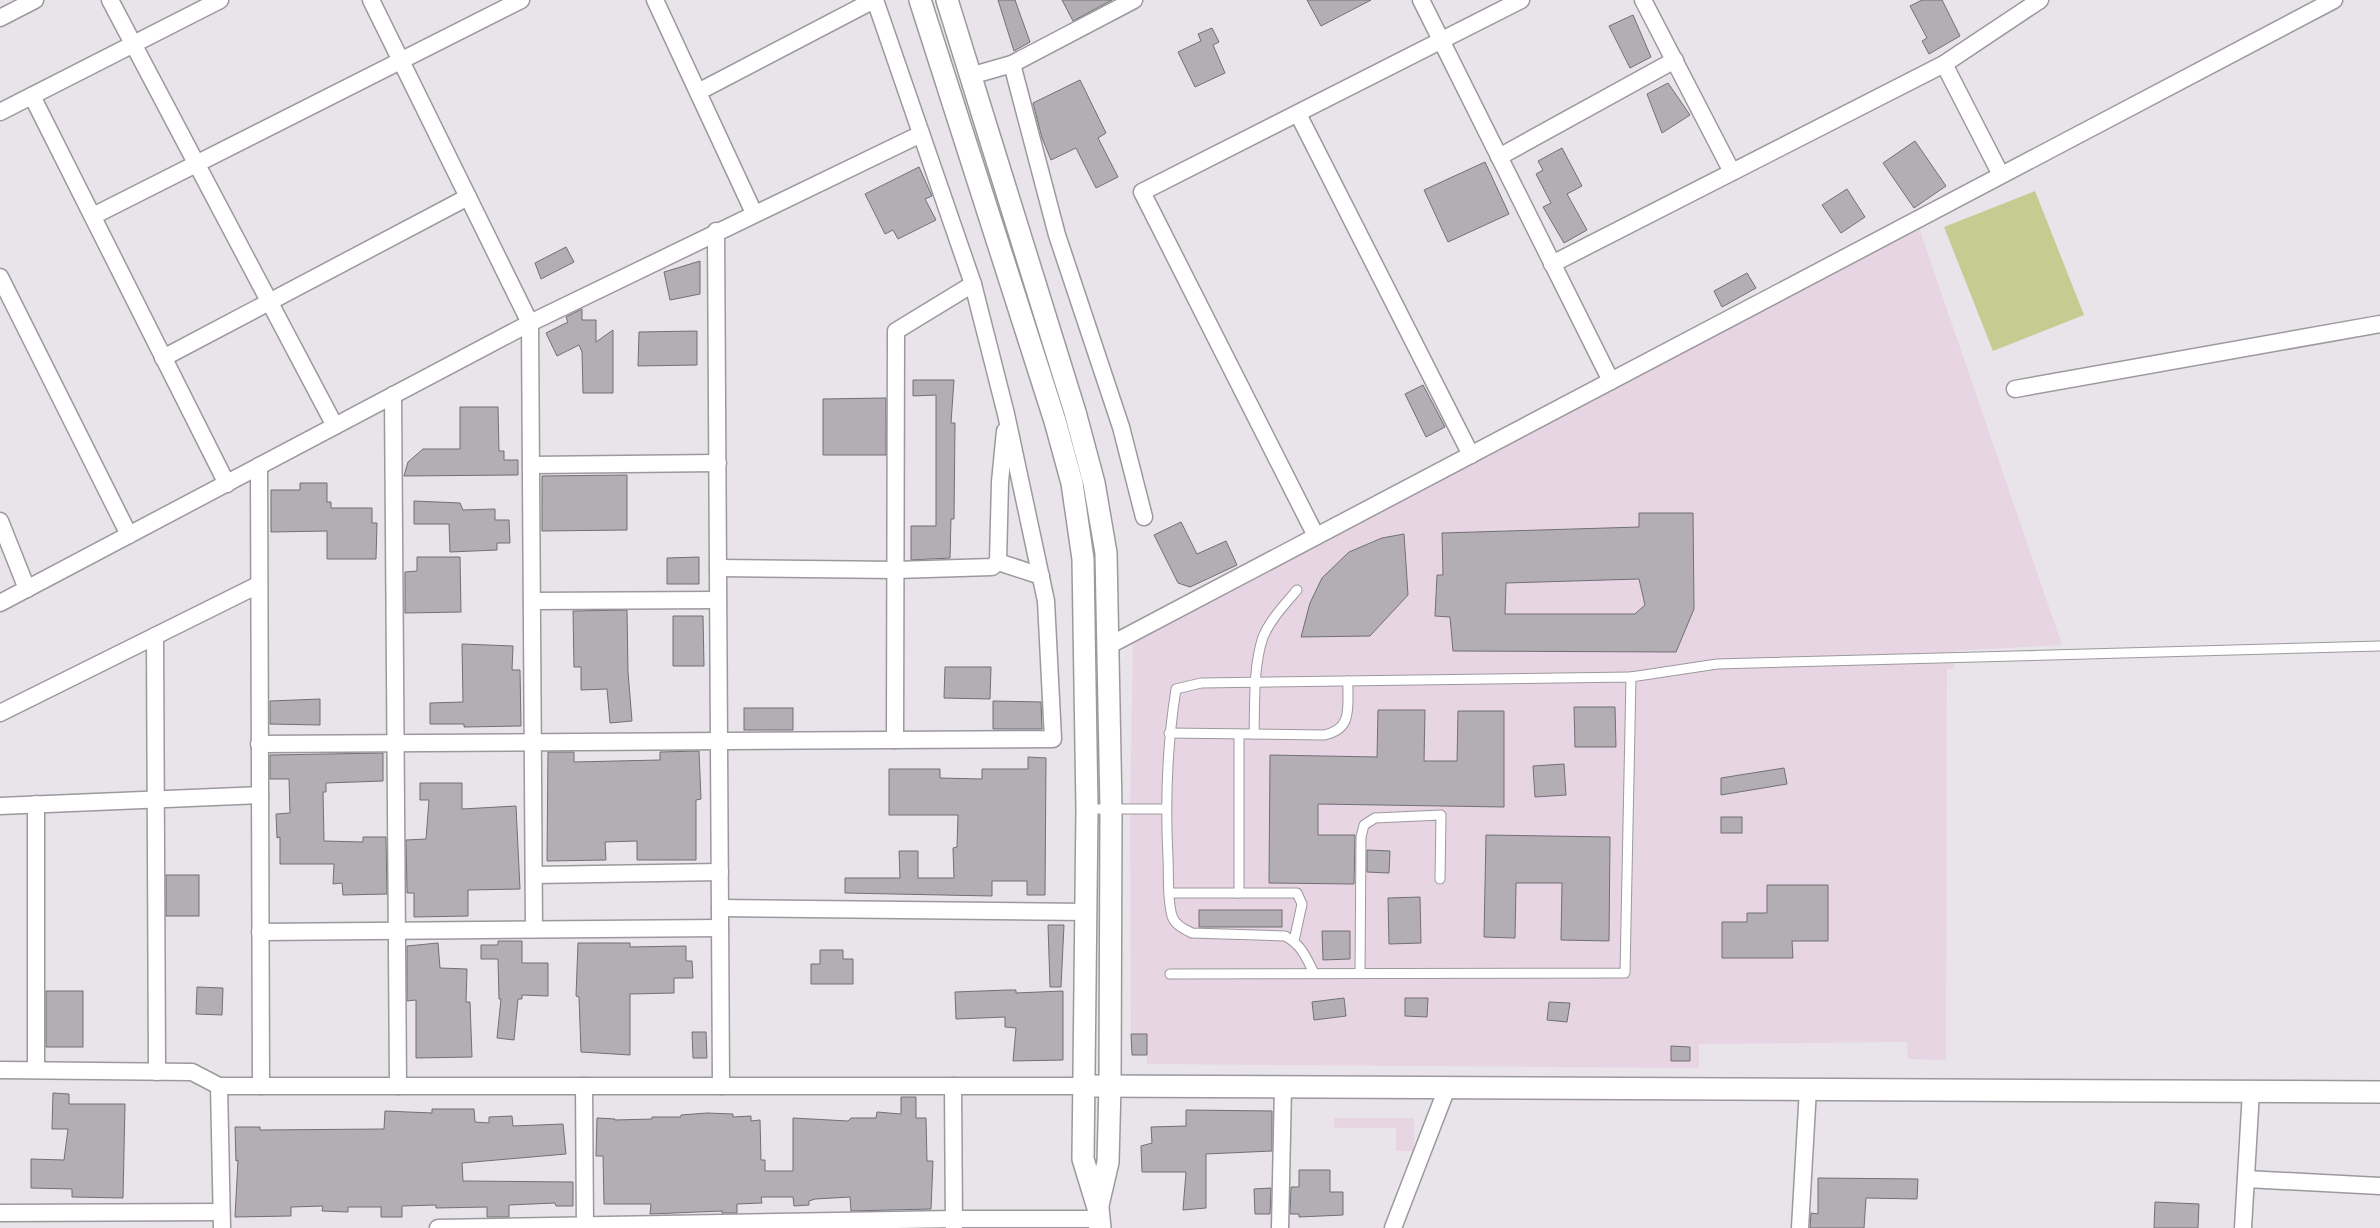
<svg xmlns="http://www.w3.org/2000/svg" width="2380" height="1228" viewBox="0 0 2380 1228" font-family="Poppins,sans-serif">
<style>
.medical{fill:#e8d5e4}
.garden{fill:#c6cb91}
.building{fill:#b2aeb4;stroke:#726f75;fill-rule:evenodd}
.lines{fill:none;stroke-linecap:round;stroke-linejoin:round}
.service-casing{stroke:#9c999e;stroke-width:11}
.minor-casing{stroke:#9c999e;stroke-width:19}
.tertiary-casing{stroke:#9c999e;stroke-width:24}
.service{stroke:#fff;stroke-width:9}
.minor{stroke:#fff;stroke-width:16}
.tertiary{stroke:#fff;stroke-width:21}
</style>
<rect width="100%" height="100%" fill="#e8e4ea"/>
<!-- medical -->
<g class="medical">
<polygon points="1918,225 2062,645 1954,651 1954,669 1947,669 1946,1060 1908,1059 1907,1042 1699,1044 1699,1068 1147,1064 1147,1035 1131,1034 1130,810 1133,641 1350,529"/>
<polygon points="1334,1118 1414,1118 1414,1151 1396,1151 1396,1128 1334,1128"/>
</g>
<!-- garden -->
<polygon class="garden" points="2035,191 2084,315 1993,351 1944,227"/>
<!-- building -->
<g class="building">
<polygon points="998,0 1015,0 1030,42 1014,51"/>
<polygon points="1062,0 1112,0 1073,21"/>
<polygon points="1307,0 1371,0 1321,26"/>
<polygon points="1922,0 1942,0 1960,36 1929,54 1922,41 1927,38 1910,6"/>
<polygon points="1633,15 1651,57 1630,68 1609,26"/>
<polygon points="1212,28 1219,42 1213,45 1225,73 1195,87 1178,52 1201,41 1198,34"/>
<polygon points="1080,80 1106,133 1098,138 1118,177 1096,188 1076,148 1051,160 1042,138 1033,103"/>
<polygon points="1668,83 1690,115 1662,133 1647,94"/>
<polygon points="1915,141 1946,186 1914,208 1883,163"/>
<polygon points="1562,148 1582,186 1567,194 1587,230 1564,243 1543,207 1551,203 1536,174 1543,170 1538,161"/>
<polygon points="1485,162 1509,214 1448,242 1424,190"/>
<polygon points="919,167 932,196 925,199 936,220 898,239 893,230 885,234 865,194"/>
<polygon points="1847,189 1865,217 1841,233 1822,205"/>
<polygon points="566,247 574,262 541,279 535,263"/>
<polygon points="700,261 700,294 670,300 664,272"/>
<polygon points="1747,273 1756,288 1722,307 1714,291"/>
<polygon points="582,309 582,320 596,320 596,342 613,330 613,393 583,393 582,352 579,345 557,356 546,333 568,322 566,317"/>
<polygon points="697,331 697,365 638,366 639,332"/>
<polygon points="913,380 954,380 951,423 955,423 954,519 951,519 950,558 911,560 911,526 936,526 936,395 913,396"/>
<polygon points="1423,385 1445,427 1426,437 1405,394"/>
<polygon points="886,398 886,455 823,455 823,399"/>
<polygon points="460,407 498,407 499,451 504,451 504,460 518,460 518,475 404,476 408,462 423,449 460,449"/>
<polygon points="627,475 627,530 542,531 542,476"/>
<polygon points="300,483 327,483 327,502 331,502 331,508 372,508 372,523 377,523 376,559 327,559 327,531 271,532 271,490 300,490"/>
<polygon points="414,501 460,503 463,510 495,509 495,520 509,520 510,543 497,543 497,550 450,552 449,524 414,524"/>
<path d="M 1639,513 L 1693,513 L 1694,609 L 1676,652 L 1453,651 L 1450,617 L 1435,616 L 1437,575 L 1443,575 L 1442,533 L 1639,527 ZM 1639,579 L 1645,605 L 1635,614 L 1505,614 L 1506,583 Z"/>
<polygon points="1181,522 1197,554 1226,541 1237,565 1190,587 1178,583 1154,535"/>
<polygon points="1404,534 1408,595 1370,636 1301,637 1310,603 1322,578 1349,552 1382,538"/>
<polygon points="417,557 460,557 461,612 405,613 405,572 417,571"/>
<polygon points="699,557 699,584 667,584 667,558"/>
<polygon points="627,610 628,672 632,721 610,723 607,689 581,690 581,667 574,667 573,611"/>
<polygon points="673,616 703,616 704,666 673,666"/>
<polygon points="462,644 513,646 512,670 520,670 521,726 464,727 464,724 430,724 430,703 463,702"/>
<polygon points="945,667 991,667 990,699 944,698"/>
<polygon points="320,699 320,725 270,724 270,701"/>
<polygon points="993,701 1041,702 1042,729 993,729"/>
<polygon points="1574,707 1615,707 1616,747 1575,747"/>
<rect x="744" y="708" width="49" height="22"/>
<polygon points="1378,710 1425,710 1424,761 1457,761 1458,711 1504,711 1504,807 1318,804 1318,835 1355,835 1354,884 1269,883 1270,755 1377,757"/>
<polygon points="699,751 701,799 696,800 696,860 637,860 637,841 605,842 606,860 547,861 548,752 574,752 574,762 660,760 660,752"/>
<polygon points="383,753 383,781 326,783 326,792 323,792 324,841 363,842 363,837 386,837 387,894 343,895 342,883 333,884 334,864 280,864 280,837 277,838 276,814 290,813 289,779 270,779 270,755"/>
<polygon points="1028,757 1046,758 1045,895 1027,895 1027,881 992,881 992,896 845,893 845,878 900,878 899,851 918,851 918,878 954,878 953,848 957,847 958,815 889,815 889,769 940,769 940,778 982,779 982,769 1028,769"/>
<polygon points="1564,764 1566,795 1535,797 1533,766"/>
<polygon points="1784,768 1787,784 1721,795 1721,778"/>
<polygon points="420,783 462,783 462,809 516,806 520,889 468,890 468,916 414,917 414,893 407,893 406,840 426,839 429,800 420,800"/>
<rect x="1721" y="817" width="21" height="16"/>
<polygon points="1486,835 1610,837 1609,941 1561,940 1562,883 1516,883 1515,938 1484,937"/>
<polygon points="1367,850 1390,851 1389,873 1367,872"/>
<rect x="166" y="875" width="33" height="41"/>
<polygon points="1767,885 1828,885 1828,941 1792,941 1793,958 1722,958 1722,922 1747,922 1747,913 1767,913"/>
<polygon points="1420,897 1421,943 1389,944 1388,898"/>
<rect x="1199" y="910" width="83" height="17"/>
<polygon points="1048,925 1064,925 1061,987 1050,987"/>
<polygon points="1322,931 1350,931 1350,959 1323,960"/>
<polygon points="498,941 522,941 522,963 548,963 548,996 522,995 522,999 518,999 514,1040 497,1038 501,999 499,999 498,959 481,959 481,945 498,945"/>
<polygon points="438,943 440,968 467,969 466,1002 470,1002 472,1057 416,1058 416,1000 407,1001 407,946"/>
<polygon points="578,943 630,943 630,947 686,946 686,961 692,961 693,978 674,978 674,993 630,994 630,1055 581,1052 579,997 576,996"/>
<polygon points="820,950 843,950 843,959 853,959 853,984 811,984 811,964 820,964"/>
<polygon points="197,987 223,988 222,1015 196,1014"/>
<polygon points="1008,990 1016,990 1016,993 1063,991 1063,1060 1013,1061 1016,1028 1005,1027 1005,1017 956,1019 955,992"/>
<rect x="46" y="991" width="37" height="56"/>
<polygon points="1344,998 1346,1016 1314,1020 1312,1002"/>
<polygon points="1405,998 1428,998 1427,1017 1405,1016"/>
<polygon points="1549,1002 1570,1003 1567,1022 1547,1020"/>
<polygon points="692,1032 706,1032 707,1058 693,1058"/>
<polygon points="1131,1034 1147,1034 1147,1055 1132,1055"/>
<polygon points="1671,1046 1690,1047 1690,1061 1671,1061"/>
<polygon points="53,1093 69,1094 69,1104 125,1104 123,1198 72,1197 72,1189 31,1188 31,1159 64,1160 68,1129 52,1129"/>
<polygon points="901,1097 916,1097 916,1118 926,1118 927,1161 933,1161 931,1209 851,1211 850,1197 815,1199 809,1201 809,1205 794,1206 793,1197 761,1197 762,1203 737,1204 737,1213 722,1213 722,1211 650,1214 651,1204 604,1204 603,1156 596,1156 597,1118 615,1119 615,1120 652,1119 652,1117 681,1117 681,1115 707,1113 733,1114 733,1117 751,1116 751,1121 760,1120 761,1160 765,1160 765,1171 793,1171 793,1118 848,1121 851,1118 876,1118 877,1112 901,1114"/>
<polygon points="432,1109 474,1109 475,1122 489,1123 489,1117 512,1116 513,1126 563,1124 566,1154 462,1163 463,1181 573,1182 573,1206 556,1206 555,1203 509,1205 509,1217 487,1217 487,1207 436,1208 436,1205 402,1206 402,1217 381,1217 381,1207 348,1207 348,1212 322,1211 323,1206 291,1207 291,1216 235,1217 238,1160 236,1161 235,1127 260,1127 260,1130 384,1129 385,1111 432,1113"/>
<polygon points="1186,1110 1272,1111 1272,1151 1206,1154 1206,1208 1183,1210 1186,1172 1142,1172 1141,1146 1152,1143 1151,1127 1186,1126"/>
<polygon points="1299,1170 1330,1170 1330,1192 1343,1192 1343,1215 1299,1217 1299,1214 1290,1214 1291,1187 1299,1187"/>
<polygon points="1818,1178 1918,1179 1917,1199 1866,1198 1864,1228 1810,1228 1811,1213 1818,1214"/>
<polygon points="1271,1188 1270,1214 1255,1214 1254,1189"/>
<polygon points="2155,1202 2199,1204 2198,1228 2154,1228"/>
</g>
<g class="lines">
<defs>
<g id="service">
<polyline points="1631,677 1717,664 2380,646"/>
<path d="M 1169,733 L 1324,735 C 1354,729 1347,706 1348,681"/>
<path d="M 1254,734 C 1255,703 1253,667 1263,637 C 1270,620 1285,604 1297,590"/>
<polyline points="1087,809 1166,809"/>
<polyline points="1169,893 1297,893 1302,904 1294,941"/>
<polyline points="1239,893 1239,734"/>
<polyline points="1360,973 1361,837 1364,825 1375,818 1441,815 1440,879"/>
<path d="M 1170,974 L 1625,973 L 1631,677 L 1201,683 L 1176,689 C 1167,746 1165,801 1168,858 C 1169,877 1167,898 1172,916 C 1175,925 1184,929 1192,933 L 1285,936 C 1301,944 1306,957 1314,973"/>
</g>
<g id="minor">
<polyline points="110,0 335,426"/>
<polyline points="371,0 530,323 534,929"/>
<polyline points="655,0 754,213"/>
<polyline points="1421,0 1611,381"/>
<polyline points="1643,0 1732,172"/>
<polyline points="0,18 35,0"/>
<polyline points="1012,64 1057,235 1121,427 1144,517"/>
<polyline points="1944,64 2001,175"/>
<polyline points="970,76 1012,64 1134,0"/>
<polyline points="698,92 874,0"/>
<polyline points="32,96 227,484"/>
<polyline points="0,112 220,0"/>
<polyline points="1298,114 1471,455"/>
<polyline points="1499,157 1675,60"/>
<polyline points="93,216 521,0"/>
<polyline points="716,231 721,1086"/>
<polyline points="1552,264 1944,64 2040,0"/>
<polyline points="0,277 129,535"/>
<polyline points="163,358 468,197"/>
<polyline points="2015,389 2380,324"/>
<polyline points="393,395 398,1086"/>
<polyline points="531,465 718,463"/>
<polyline points="259,466 261,1086"/>
<polyline points="0,521 27,589"/>
<polyline points="1316,536 1142,192 1521,0"/>
<polyline points="998,562 1041,576"/>
<polyline points="718,568 896,570 992,567 998,562 1000,482 1005,431"/>
<polyline points="532,601 718,600"/>
<polyline points="0,603 530,323 921,134"/>
<polyline points="155,636 157,1072"/>
<polyline points="1108,646 2334,0"/>
<polyline points="0,713 258,585"/>
<polyline points="895,740 896,331 973,284"/>
<polyline points="259,744 1053,739 1046,601 1006,414 973,284 875,0"/>
<polyline points="0,806 260,795"/>
<polyline points="534,875 720,872"/>
<polyline points="720,908 1087,912"/>
<polyline points="260,932 720,928"/>
<polyline points="0,1070 192,1072 219,1086 1084,1086"/>
<polyline points="36,1070 36,804"/>
<polyline points="219,1086 222,1228"/>
<polyline points="584,1086 585,1228"/>
<polyline points="953,1086 954,1228"/>
<polyline points="2246,1179 2380,1186"/>
<polyline points="0,1213 221,1212"/>
<polyline points="438,1228 954,1219 1099,1219"/>
<polyline points="1280,1228 1283,1087"/>
<polyline points="1393,1228 1447,1088"/>
<polyline points="1800,1228 1808,1089"/>
<polyline points="2243,1228 2251,1091"/>
</g>
<g id="tertiary">
<polyline points="920,0 1055,421 1072,483 1083,559 1087,809 1083,1159 1098,1208 1100,1228"/>
<polyline points="947,0 1075,412 1094,483 1106,553 1111,809 1110,1086 1108,1162 1098,1205"/>
<polyline points="1084,1086 2380,1092"/>
</g>
</defs>
<!-- service casing -->
<use href="#service" class="service-casing"/>
<!-- minor casing -->
<use href="#minor" class="minor-casing"/>
<!-- tertiary casing -->
<use href="#tertiary" class="tertiary-casing"/>
<!-- service -->
<use href="#service" class="service"/>
<!-- minor -->
<use href="#minor" class="minor"/>
<!-- tertiary -->
<use href="#tertiary" class="tertiary"/>
</g>
</svg>
